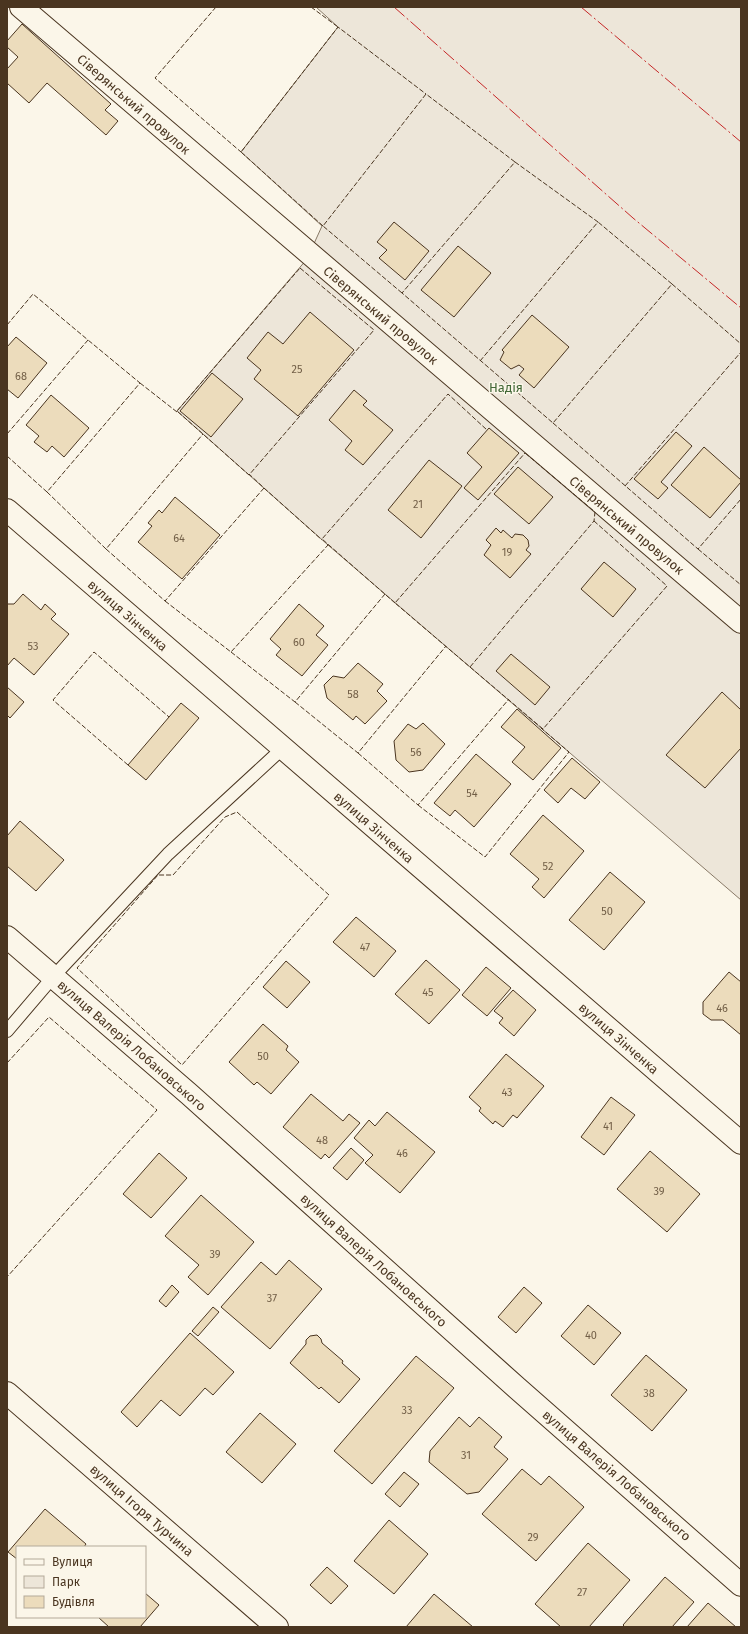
<svg xmlns="http://www.w3.org/2000/svg" width="748" height="1634" font-family="'Fira Sans',sans-serif">
  <rect width="100%" height="100%" fill="#fbf6e9"/>
  <!-- green -->
  <path fill="#ede6d9" stroke="#887966" d="M316 7H741V900L328 545 177 411 307 259 322 226 241 152 338 27Z"/>
  <!-- building -->
  <path fill="#ecdcbc" stroke="#4a3520" d="M22 24 111 104 105 110 118 121 106 135 47 83 29 103 7 83V69L18 57 7 47V41Z
    M394 222 429 251 405 280 379 258 387 250 377 242Z
    M458 246 491 273 454 317 421 290Z
    M310 312 354 350 298 416 254 379 261 370 247 358 268 332 283 344Z
    M532 315 569 347 534 388 519 375 524 369 519 365 511 369 500 360 504 352 502 350Z
    M16 337 47 363 18 398 7 389V347Z
    M212 373 243 399 211 437 180 411Z
    M354 390 367 401 363 405 393 430 363 465 345 450 352 441 329 420Z
    M51 395 89 428 64 457 52 446 47 452 34 442 39 436 26 425Z
    M489 428 519 453 478 500 464 488 482 467 467 453Z
    M676 432 692 446 661 482 668 488 658 499 634 479Z
    M704 447 741 480V482L710 518 671 485Z
    M429 460 462 486 421 538 388 510Z
    M518 467 553 497 529 524 494 494Z
    M175 497 220 535 182 579 138 542 152 526 148 523 159 510 162 513Z
    M496 528 501 533 503 530 512 538 515 534 523 535 528 540 529 546 526 550 531 554 510 578 484 555 491 545 486 540Z
    M604 562 636 589 613 617 581 589Z
    M23 594 41 610 45 604 56 614 51 619 69 634 34 675 14 658 7 666V604H14Z
    M299 604 324 626 316 635 328 645 302 676 276 655 281 649 270 639Z
    M511 654 550 687 535 705 496 671Z
    M358 663 383 684 377 691 387 701 365 724 356 716 353 720 327 698 324 685 333 676 344 678Z
    M7 687 24 702 10 718 7 715Z
    M722 692 741 710V748L705 788 666 755Z
    M181 703 199 718 146 780 128 765Z
    M517 709 561 748 533 780 512 762 525 747 501 727Z
    M423 723 445 744 423 770 409 772 396 760 394 741 408 724 416 729Z
    M476 754 511 784 474 827 455 810 450 816 434 803Z
    M572 758 600 782 585 799 571 788 558 803 544 790Z
    M543 815 584 851 544 898 532 887 539 879 510 854Z
    M20 821 64 860 36 891 7 866V836Z
    M610 872 645 902 604 950 569 920Z
    M356 917 396 951 374 977 333 942Z
    M426 960 460 990 429 1024 395 994Z
    M286 961 310 982 287 1008 263 987Z
    M486 967 511 988 487 1016 462 995Z
    M729 972 741 982V1035L723 1020H711L703 1014V1002Z
    M513 990 536 1010 514 1036 499 1023 503 1018 494 1011Z
    M263 1024 288 1046 286 1050 299 1062 271 1094 257 1082 254 1085 229 1062Z
    M506 1054 544 1086 517 1118 513 1115 503 1127 495 1121 493 1124 479 1111 481 1108 469 1097Z
    M311 1094 343 1121 349 1114 360 1123 329 1158 325 1154 321 1159 283 1127Z
    M611 1097 635 1115 604 1155 581 1137Z
    M387 1112 435 1152 400 1193 365 1163 373 1155 354 1138 369 1120 375 1126Z
    M351 1148 364 1160 347 1180 333 1168Z
    M650 1151 700 1194 667 1232 617 1189Z
    M159 1153 187 1178 151 1218 123 1194Z
    M201 1195 254 1242 208 1295 188 1277 199 1265 165 1236Z
    M289 1260 322 1289 270 1349 221 1307 261 1262 276 1275Z
    M172 1285 179 1292 166 1307 159 1301Z
    M524 1287 542 1303 516 1333 498 1317Z
    M588 1305 621 1333 594 1365 561 1336Z
    M213 1307 219 1312 198 1336 192 1331Z
    M190 1333 234 1372 213 1395 205 1388 180 1416 161 1400 137 1427 121 1412Z
    M317 1335 321 1339 322 1343 343 1361 342 1363 360 1379 339 1403 321 1387 319 1389 290 1363 306 1344V1340L310 1336Z
    M646 1355 687 1390 652 1431 611 1395Z
    M416 1356 454 1388 372 1484 334 1451Z
    M260 1413 296 1444 262 1483 226 1452Z
    M459 1417 470 1427 479 1417 502 1437 494 1447 508 1459 479 1492 467 1494 429 1462 430 1451Z
    M522 1469 541 1485 549 1476 584 1507 536 1561 482 1514Z
    M404 1472 419 1484 400 1507 385 1494Z
    M45 1509 86 1544 84 1547H17V1559L8 1552Z
    M389 1520 428 1554 394 1594 354 1561Z
    M588 1543 630 1580 589 1627H561L535 1604Z
    M327 1567 348 1586 331 1604 310 1585Z
    M665 1577 694 1602 672 1627H625L623 1625Z
    M145 1593 159 1605 140 1627H109L98 1617H145Z
    M434 1594 473 1627H406Z
    M708 1603 736 1627H687Z"/>
  <g fill="none" stroke-linecap="round" stroke-linejoin="round">
    <!-- service casing -->
    <g stroke="#4a3520" stroke-width="14">
      <path id="service" d="M7 1031 53 977 168 854 283 748"/>
    </g>
    <!-- minor casing -->
    <g stroke="#4a3520" stroke-width="24">
      <path id="minor" d="M21 7 741 622
        M7 510 741 1143
        M7 937 189 1094 517 1388 741 1585
        M7 1393 277 1627"/>
    </g>
    <!-- service -->
    <use href="#service" stroke="#fbf6e9" stroke-width="12"/>
    <!-- minor -->
    <use href="#minor" stroke="#fbf6e9" stroke-width="22"/>
    <!-- fence -->
    <path stroke="#4a3520" stroke-width="1" stroke-dasharray="5 2" stroke-linecap="butt" d="M216 7 155 78 241 152
      M311 7 338 27
      M323 226 241 152 338 27 426 94
      M300 268 374 330 249 475 177 411Z
      M672 284 741 344
      M402 293 323 226 426 94 515 162
      M7 325 33 294 88 340 7 434
      M480 361 598 222 515 162 402 293 553 423 672 284 598 222
      M140 383 177 412
      M553 423 698 549 741 499
      M525 453 595 512 594 521 470 667 395 603Z
      M7 456 47 492 140 383 88 340
      M625 486 741 352
      M264 488 322 540
      M47 492 106 549 203 434
      M106 549 165 601 264 488 249 474
      M698 549 741 585
      M165 601 231 652 328 545 327 544
      M395 603 322 539 448 394 487 430
      M231 652 295 702 385 594
      M470 667 543 729 667 586 594 521
      M295 702 358 753 446 646
      M358 753 418 805 509 699
      M128 765 53 700 94 652 169 717
      M418 805 485 857 569 752 541 728
      M237 812 329 895 182 1065 77 968 158 875H173L225 817Z
      M7 1063 49 1017 157 1110 7 1277"/>
    <!-- power -->
    <path stroke="#c62828" stroke-width="1" stroke-dasharray="14 3 2 3" stroke-linecap="butt" d="M394 7 633 218 741 308
      M581 7 741 142"/>
  </g>
  <g text-anchor="middle" stroke-width="3" stroke-linejoin="round" paint-order="stroke">
    <!-- number labels -->
    <g font-size="11" fill="#725f47">
      <text x="297" y="373">25</text>
      <text x="21" y="380">68</text>
      <text x="418" y="508">21</text>
      <text x="179" y="542">64</text>
      <text x="507" y="556">19</text>
      <text x="299" y="646">60</text>
      <text x="33" y="650">53</text>
      <text x="353" y="698">58</text>
      <text x="416" y="756">56</text>
      <text x="472" y="797">54</text>
      <text x="548" y="870">52</text>
      <text x="607" y="915">50</text>
      <text x="365" y="951">47</text>
      <text x="428" y="996">45</text>
      <text x="722" y="1012">46</text>
      <text x="263" y="1060">50</text>
      <text x="507" y="1096">43</text>
      <text x="608" y="1130">41</text>
      <text x="322" y="1144">48</text>
      <text x="402" y="1157">46</text>
      <text x="659" y="1195">39</text>
      <text x="215" y="1258">39</text>
      <text x="272" y="1302">37</text>
      <text x="591" y="1339">40</text>
      <text x="649" y="1397">38</text>
      <text x="407" y="1414">33</text>
      <text x="466" y="1459">31</text>
      <text x="533" y="1541">29</text>
      <text x="582" y="1596">27</text>
    </g>
    <!-- street labels -->
    <g font-size="13" fill="#4a3520" stroke="#fbf6e9">
      <text transform="translate(134 104) rotate(41)" y="5">Сіверянський провулок</text>
      <text transform="translate(381 315) rotate(40)" y="5">Сіверянський провулок</text>
      <text transform="translate(627 525) rotate(40)" y="5">Сіверянський провулок</text>
      <text transform="translate(128 615) rotate(41)" y="5">вулиця Зінченка</text>
      <text transform="translate(374 827) rotate(41)" y="5">вулиця Зінченка</text>
      <text transform="translate(619 1038) rotate(41)" y="5">вулиця Зінченка</text>
      <text transform="translate(132 1045) rotate(41)" y="5">вулиця Валерія Лобановського</text>
      <text transform="translate(374 1260) rotate(42)" y="5">вулиця Валерія Лобановського</text>
      <text transform="translate(617 1475) rotate(41)" y="5">вулиця Валерія Лобановського</text>
      <text transform="translate(142 1510) rotate(41)" y="5">вулиця Ігоря Турчина</text>
    </g>
    <!-- park labels -->
    <g font-size="13" fill="#436837" stroke="#fbf6e9">
      <text x="506" y="392">Надія</text>
    </g>
  </g>
  <!-- border -->
  <rect width="748" height="1634" fill="none" stroke="#4a3520" stroke-width="16"/>
  <!-- legend -->
  <rect x="16" y="1546" width="130" height="72" fill="#fbf6e9" stroke="#b4a999"/>
  <rect x="24" y="1559" width="20" height="6" fill="#fbf6e9" stroke="#b4a999"/>
  <text x="52" y="1566" font-size="12" fill="#4a3520">Вулиця</text>
  <rect x="24" y="1576" width="20" height="12" fill="#ede6d9" stroke="#b4a999"/>
  <text x="52" y="1586" font-size="12" fill="#4a3520">Парк</text>
  <rect x="24" y="1596" width="20" height="12" fill="#ecdcbc" stroke="#b4a999"/>
  <text x="52" y="1606" font-size="12" fill="#4a3520">Будівля</text>
</svg>
